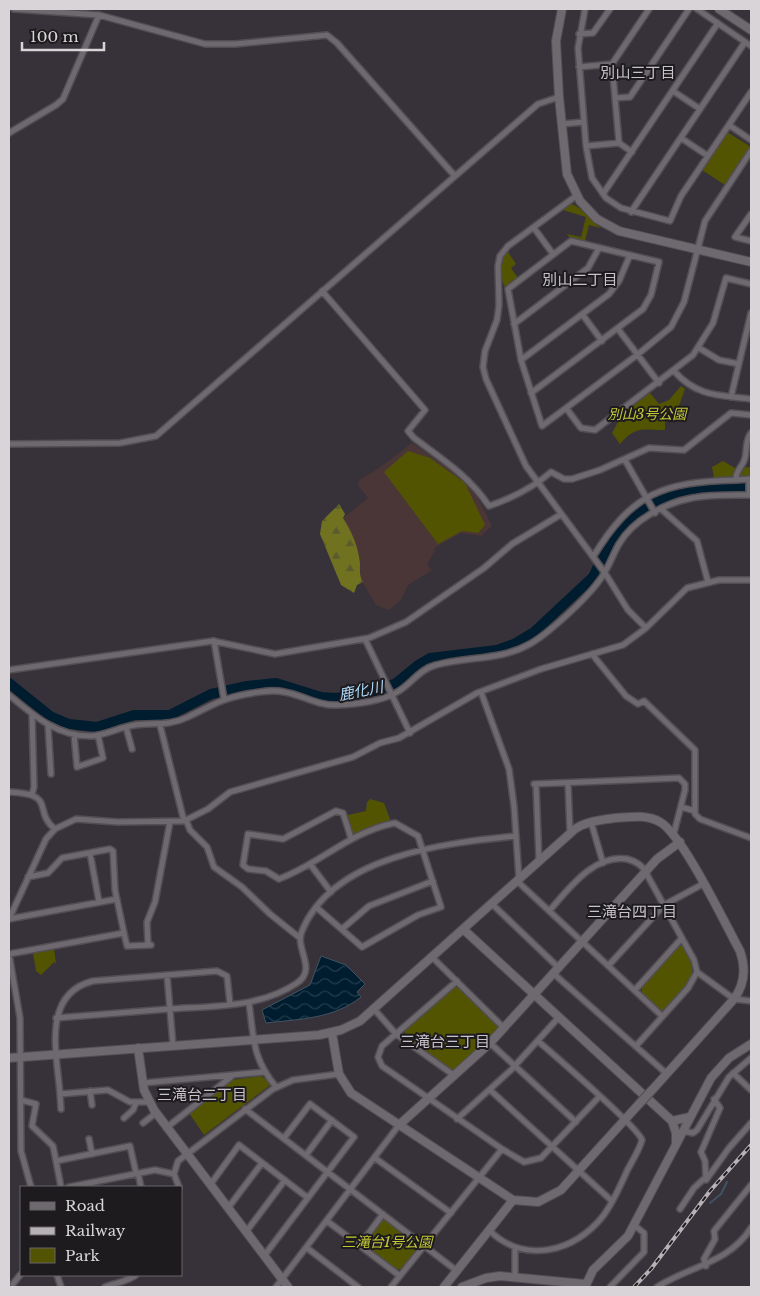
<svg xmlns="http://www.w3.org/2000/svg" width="760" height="1296" font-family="'Libre Baskerville','Noto Sans JP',serif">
  <defs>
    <pattern id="forest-firs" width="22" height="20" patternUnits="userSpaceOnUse" patternTransform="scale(1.25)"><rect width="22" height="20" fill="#70721f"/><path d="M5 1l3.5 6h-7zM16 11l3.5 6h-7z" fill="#5b5c2e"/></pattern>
    <pattern id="water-waves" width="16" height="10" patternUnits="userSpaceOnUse" patternTransform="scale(1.25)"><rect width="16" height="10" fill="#001c2f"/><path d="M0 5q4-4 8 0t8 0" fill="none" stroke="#243c4c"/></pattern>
  </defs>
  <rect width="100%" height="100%" fill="#373239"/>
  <!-- education -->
  <path fill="#4a3636" d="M412 443 471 484 492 526 481 536 461 533 434 548 435 551 427 564 432 570 408 585 401 600 389 610 376 605 360 578 357 549 343 518 368 498 358 485 359 480 379 468Z"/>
  <!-- forest -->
  <path fill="url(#forest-firs)" d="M339 504 345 514 343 518C352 532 358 546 360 563 360 570 359 576 363 582L357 585 354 593 341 585 320 534 322 521Z"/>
  <!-- park -->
  <path fill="#535402" d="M727 132 751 147 725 185 702 170Z
    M571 204C582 207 591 221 601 228L589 225 585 241 570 238 567 234 581 237 586 217 563 210Z
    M508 252 516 264 511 268 518 278 505 287C499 275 496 262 508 252Z
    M681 386 685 389 676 414 665 419V430C643 430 636 425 620 444L612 433 623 413 650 393 659 404 669 400Z
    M408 451 430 458 465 483 485 525 478 533 462 531 438 544 384 472Z
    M723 461 735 468 751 467V478H714L712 467Z
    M370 799 384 803 391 822 355 834 352 833 346 818 348 815 366 811 367 802Z
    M679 945 683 946C703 980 687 986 664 1010L660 1011 642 994V986Z
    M54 949 56 964 54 962 41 975 36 971 33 953Z
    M460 987 498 1025V1030L457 1070 452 1071 405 1038V1030L452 988Z
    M261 1076 270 1082 269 1086 204 1135 189 1113 232 1080Z
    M382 1220H386L419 1245V1248L402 1269H396L366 1248 364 1243Z"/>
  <!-- water -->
  <path fill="url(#water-waves)" stroke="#415362" d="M321 956 346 965 365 984 357 992 361 997C333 1019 300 1019 266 1023L262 1010 310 985Z"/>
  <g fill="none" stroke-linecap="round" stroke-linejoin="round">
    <!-- stream -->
    <path stroke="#415362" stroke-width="2" d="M710 1203 721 1194 727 1182"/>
    <!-- river -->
    <path stroke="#001c2f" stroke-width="10" d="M9 683 50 716 69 724 97 727 134 715H170L211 694 247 686 276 683 321 697 335 698 355 696 379 690 396 683 418 665 430 658 497 650 514 644 534 632 593 577 611 540 625 523 658 501 675 493 704 487 751 488"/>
    <!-- street casing -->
    <g stroke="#524e54" stroke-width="8">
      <path id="street" d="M14 9 99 15 205 44H235L327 35 337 43 454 175
        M585 9 578 48 586 146 592 178 606 198 621 208 670 221 681 196 751 92
        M697 9 751 46
        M579 34 593 33 610 9
        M579 67 612 64
        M673 91 700 109
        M615 98 630 97 689 9
        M562 124 584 122
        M729 125 751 140
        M9 133 56 105 63 99 99 15
        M681 138 708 156
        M619 143 612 64 649 9
        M586 146 619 143 632 152
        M603 194 718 23
        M576 196 508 246 500 256 498 266 499 305 497 320 485 351 483 367 486 379 526 466 605 573 628 610 646 628
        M631 212 745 42
        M751 214 735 237 751 241
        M534 228 553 254
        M322 291 425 410 408 431 414 438C442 459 469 476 489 506 512 498 533 488 551 472L564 479H572L600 470 649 448 684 450 731 413 751 415
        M582 314 602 341
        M514 324 588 268 599 248
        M618 329 659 383
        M699 348 719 360 739 364
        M521 360 609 294 619 281 630 255
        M674 371C697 397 719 395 751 399
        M531 393 643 309 651 295 659 262 571 241 508 289 521 360 542 426 637 355 671 327 684 302 705 221 751 151
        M731 397 751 313
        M566 408 581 428 595 430 693 355 713 323 726 278 751 284
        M751 433C744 442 748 451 744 461 741 468 735 472 736 480L751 479
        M9 444 120 443 156 436 538 104 559 97
        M625 460 655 513
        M749 479V495
        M661 509 697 541 708 582
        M593 557C632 493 662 482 736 480
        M365 639 410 733
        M214 641 224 699
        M592 654 626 696 638 704 644 701 695 750V814L700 819 751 838
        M9 670 213 641 275 654 369 638 406 622 484 568 512 544 560 515
        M481 692 509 769 514 806 519 879
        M9 695C33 715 56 736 90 736 105 736 119 727 135 725 154 722 167 727 188 717 211 706 220 699 247 694 259 692 272 689 284 692 303 695 318 706 337 705 356 704 382 702 399 691 412 683 420 669 436 665 468 656 500 661 530 644 549 633 586 599 599 581 608 570 612 556 619 544 633 520 665 503 692 498 711 494 732 495 751 495
        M48 725 51 774
        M160 725 184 821
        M126 727 132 749
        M74 734 77 767 103 758 98 735
        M568 783 570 833
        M534 784 679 778 685 784V790L674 833
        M536 785 539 861
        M9 792C58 794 32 811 55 829
        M32 794 34 787 32 714
        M681 807 695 811
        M186 820 190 830 207 847 214 867 242 887 270 914 300 938
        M591 822 603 863
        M90 853 99 902
        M310 864 331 892
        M517 881 662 1016
        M491 903 559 968
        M316 907 362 947 418 915 441 907 418 836 395 823C349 832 320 864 279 879L266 871 248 869 243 865 248 834 283 839 336 811 343 813 351 838
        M549 911C568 890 593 854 627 859 635 861 641 864 645 871L694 960 697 972 734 999 751 1001
        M9 919 46 839 55 829 76 819 118 822 184 821 208 809 230 792 353 757 380 743 399 738 477 693 541 669 623 645 646 628 687 588 719 580H751
        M9 919 117 899
        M342 929 369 906 433 881
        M124 933 127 946 151 945
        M148 945 147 922 155 902 170 822
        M9 954 124 933 115 890 113 851 110 849 62 858 48 873 28 877
        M9 954 20 1018 21 1151 31 1187
        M432 957 504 1028
        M608 966 664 905 703 884
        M554 974 667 1074
        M167 975 173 1045
        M457 981 382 1046 378 1057 382 1066 502 1149 524 1162 541 1158 599 1097
        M635 990 682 938
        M249 1003C254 1039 252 1058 276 1087
        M374 1009 396 1034 455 1076
        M56 1018C94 1015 132 1012 169 1009 213 1006 260 1008 297 983 318 969 294 948 302 931 333 855 446 843 516 836
        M490 1043 576 1122
        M636 1046 688 988 697 972
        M733 1073 751 1090
        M143 1083 264 1072
        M490 1090 612 1201
        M90 1091 92 1105
        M60 1094 61 1109
        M714 1099 720 1108 701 1152 705 1161 706 1180 729 1148 751 1123
        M21 1100 36 1104 32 1126 53 1146 56 1161
        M149 1102H130L108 1090 60 1094C57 1055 41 994 93 981L217 971 227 976 230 1004
        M245 1109 457 1271
        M124 1118 133 1110 136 1103
        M457 1119 511 1070 559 1017
        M143 1123 156 1113
        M166 1128 231 1077
        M683 1131 693 1133 697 1130 729 1077 751 1058
        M89 1139 92 1154
        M306 1155 332 1120
        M375 1158 451 1213
        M138 1173 141 1187
        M210 1185 239 1145 308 1198
        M61 1187 56 1161 130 1146 136 1173
        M69 1187 155 1170 174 1174
        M179 1187 174 1174 178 1161 273 1089 293 1080 339 1074
        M228 1208 262 1163
        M680 1209 694 1188 706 1177
        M327 1221 400 1276
        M489 1230C524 1265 575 1252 603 1216 613 1203 620 1186 627 1171 632 1161 639 1151 642 1140 638 1127 554 1055 538 1041
        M246 1232 285 1180
        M360 1245 383 1214
        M307 1248 358 1287
        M515 1248V1276
        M264 1256 354 1137 310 1104 284 1138
        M706 1266 704 1259 715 1239 714 1231 751 1185
        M57 1275 61 1287
        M13 1284 20 1275
        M105 1287C115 1283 129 1281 136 1275
        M276 1287 399 1125
        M391 1287 502 1149
        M610 1287 644 1252V1233L634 1225
        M657 1287C690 1266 729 1263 751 1228"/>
    </g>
    <!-- secondary casing -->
    <g stroke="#524e54" stroke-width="10">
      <path id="secondary" d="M562 9 556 41 559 97 567 174 580 201 597 219 619 231 751 262
        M719 9 751 30
        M463 929 672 1121 690 1117
        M332 1033 339 1074 351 1093 513 1200 538 1202 561 1190 639 1104
        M138 1048 144 1090 154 1110 288 1287
        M9 1058 319 1035 341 1030 360 1021 575 829C587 821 601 820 615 818 630 817 646 814 660 822 683 835 725 924 740 951 746 968 745 984 734 999L653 1089
        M672 1121 676 1133V1144
        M399 1125 490 1043 657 859 680 842
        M444 1287 513 1200
        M462 1287 486 1278 500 1276 585 1284
        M585 1287 593 1270 628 1236 711 1078 729 1058 751 1044"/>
    </g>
    <!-- street -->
    <use href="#street" stroke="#6e686f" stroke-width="5"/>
    <!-- secondary -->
    <use href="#secondary" stroke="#6e686f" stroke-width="8"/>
    <!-- rail casing -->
    <g stroke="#b6b2b6" stroke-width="4">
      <path id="rail" d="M634 1287 651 1269 710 1191 751 1145"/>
    </g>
    <!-- rail -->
    <use href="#rail" stroke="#1d1b1e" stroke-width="2" stroke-dasharray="5.5" stroke-linecap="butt"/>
    <!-- secondary-bridge casing -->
    <g stroke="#524e54" stroke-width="10" stroke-linecap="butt">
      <path id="secondary-bridge" d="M639 1104 653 1089"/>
    </g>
    <!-- secondary-bridge -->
    <use href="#secondary-bridge" stroke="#6e686f" stroke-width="8"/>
  </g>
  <g text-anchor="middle" stroke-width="4" stroke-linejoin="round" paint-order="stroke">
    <!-- park labels -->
    <g font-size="14" font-style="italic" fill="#c3c735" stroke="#1d1b1e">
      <text x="647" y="419">別山3号公園</text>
      <text x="387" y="1247">三滝台1号公園</text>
    </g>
    <!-- neighbourhood labels -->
    <g font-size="15" fill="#c8c2ca" stroke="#1d1b1e">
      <text x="638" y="78">別山三丁目</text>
      <text x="580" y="285">別山二丁目</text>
      <text x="632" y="917">三滝台四丁目</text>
      <text x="445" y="1047">三滝台三丁目</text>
      <text x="202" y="1100">三滝台二丁目</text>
    </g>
    <!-- water labels -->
    <g font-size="15" font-style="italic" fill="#aedafa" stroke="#1d1b1e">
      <text transform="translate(361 691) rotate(-11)" y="5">鹿化川</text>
    </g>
  </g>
  <!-- border -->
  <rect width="760" height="1296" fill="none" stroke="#d8d4d8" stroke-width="20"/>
  <!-- legend -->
  <rect x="20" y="1186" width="162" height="90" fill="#1d1b1e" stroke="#686568"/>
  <rect x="30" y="1202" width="25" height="8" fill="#6e686f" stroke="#686568"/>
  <text x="65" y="1211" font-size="15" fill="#d8d4d8">Road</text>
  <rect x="30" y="1227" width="25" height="8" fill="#b6b2b6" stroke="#686568"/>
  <text x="65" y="1236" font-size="15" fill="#d8d4d8">Railway</text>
  <rect x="30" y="1248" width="25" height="15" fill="#535402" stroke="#686568"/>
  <text x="65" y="1261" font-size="15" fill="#d8d4d8">Park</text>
  <!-- scale -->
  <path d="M22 42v8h82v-8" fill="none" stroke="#d8d4d8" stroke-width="2.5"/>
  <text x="30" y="42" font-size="15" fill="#d8d4d8" stroke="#1d1b1e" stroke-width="4" paint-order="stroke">100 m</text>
</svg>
